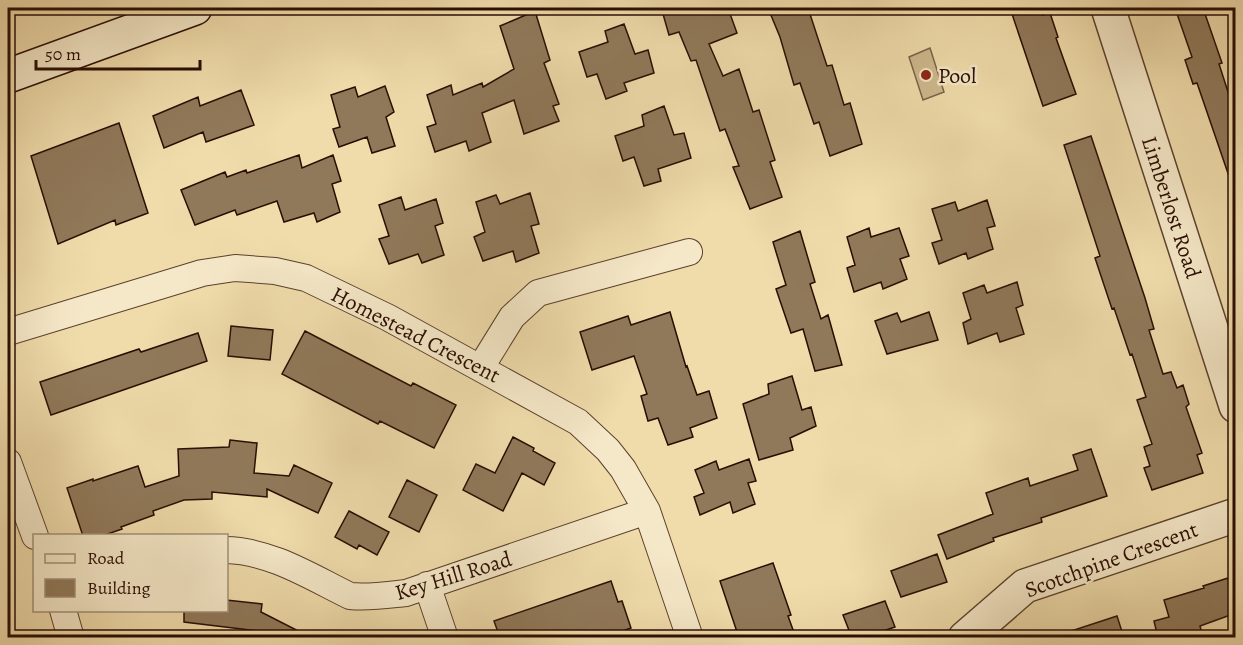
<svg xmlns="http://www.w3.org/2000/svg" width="1243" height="645" font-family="Alegreya,serif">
  <rect width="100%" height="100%" fill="#f0dcab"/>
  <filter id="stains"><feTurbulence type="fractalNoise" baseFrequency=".00333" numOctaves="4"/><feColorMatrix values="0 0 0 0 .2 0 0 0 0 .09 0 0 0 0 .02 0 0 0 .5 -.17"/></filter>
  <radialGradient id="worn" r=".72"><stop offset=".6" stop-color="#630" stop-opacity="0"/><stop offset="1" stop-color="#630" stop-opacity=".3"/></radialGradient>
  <!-- green -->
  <path fill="#ceb98e" stroke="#7c6348" stroke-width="1.5" d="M930 48 944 92 923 100 909 57Z"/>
  <!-- building -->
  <path fill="#90795a" stroke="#290d03" stroke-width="1.5" d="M681 8H718L721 14 729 11 737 33 709 44 723 76 739 69 753 112 759 110 775 160 770 162 782 197 750 209 733 167 739 166 725 129 720 131 696 60 691 61 679 32 669 35 663 14Z
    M768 8H808L827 66 832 65 844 105 850 103 862 144 830 156 819 122 814 124 800 83 794 85 780 37Z
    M1010 8H1040L1042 15 1050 13 1058 37 1056 38 1076 94 1043 106Z
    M1175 8H1203L1222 63 1219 64 1230 98 1236 96V185H1232L1197 83 1193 84 1185 60 1192 57Z
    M535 11 550 60 544 63 559 104 553 106 559 121 524 134 514 100 482 113 491 142 469 151 466 141 435 152 427 127 436 124 427 95 451 85 453 95 482 83 483 87 514 69 500 26Z
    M624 24 635 54 648 50 654 73 624 83 627 91 606 99 597 74 587 77 579 52 608 42 605 31Z
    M385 86 394 112 386 117 395 146 372 153 367 137 339 147 333 129 340 127 331 95 355 87 358 97Z
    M241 90 254 125 206 142 203 132 164 148 153 116 198 97 200 106Z
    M664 106 674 135 684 133 691 158 658 169 661 181 644 186 634 157 623 161 615 136 644 126 642 115Z
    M119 123 148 213 116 225 115 220 58 244 31 156Z
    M1091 136 1145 298 1154 329 1149 330 1163 374 1171 372 1177 388 1183 385 1189 404 1186 407 1202 453 1197 455 1203 473 1152 490 1144 468 1150 466 1144 447 1152 444 1137 400 1146 397 1132 354 1130 355 1114 308 1112 309 1095 258 1100 256 1064 145Z
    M299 155 302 168 333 155 341 181 332 184 340 212 317 222 314 213 284 222 277 201 237 215 235 210 195 225 181 190 225 172 227 177 246 170 247 173Z
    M530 193 539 224 531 226 539 253 516 262 513 251 483 261 474 237 485 232 476 202 496 195 500 204Z
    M401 197 405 210 436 199 443 223 435 226 444 255 422 263 418 254 389 264 379 239 389 236 379 205Z
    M987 200 995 226 987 228 993 249 968 259 966 253 939 264 932 243 942 240 932 209 955 202 958 211Z
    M869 228 871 237 899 228 909 256 900 259 907 279 883 289 881 282 854 292 847 268 855 265 847 237Z
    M800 231 815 282 810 284 821 319 828 315 842 365 815 371 803 329 791 333 776 289 786 285 773 242Z
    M1017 282 1023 305 1016 308 1024 334 1000 342 997 333 968 344 963 323 971 319 963 293 984 285 987 293Z
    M670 312 686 367 687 366 697 395 709 391 717 418 690 428 693 437 668 445 658 418 648 421 641 396 647 394 634 356 592 370 580 332 628 316 631 325Z
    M929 312 938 340 887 354 875 321 897 313 901 322Z
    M231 326 273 330 270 360 228 356Z
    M305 331 411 386 413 383 456 405 434 448 380 421 378 424 282 374Z
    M198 333 207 361 51 415 40 382 139 349 141 352Z
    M792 376 802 410 811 407 816 426 790 438 793 450 759 460 743 404 769 394 768 384Z
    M513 437 534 448 533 451 555 463 544 485 522 473 503 511 463 490 476 464 495 473Z
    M230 440 257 443 254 473 289 476 294 465 332 483 318 513 267 489V497L212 492V499L184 500 153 511 154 515 121 527 122 529 102 536H83L67 488 93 479V481L138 466 145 487 179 476 178 449 229 447Z
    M1091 449 1107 496 1041 518 1042 522 993 538 994 541 947 559 938 535 993 514 986 493 1028 478 1030 486 1078 470 1073 455Z
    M749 459 756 481 748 483 755 504 733 513 730 502 700 515 694 497 704 493 695 470 716 461 719 470Z
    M407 480 437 495 419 532 389 517Z
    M349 511 389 532 377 555 359 545 357 549 335 537Z
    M937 554 947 582 901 597 891 571Z
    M773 563 791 615 788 616 796 638H739L720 581Z
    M1228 578 1230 586 1236 584V613L1200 626 1203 638H1158L1154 621 1169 617 1164 600 1204 588 1203 586Z
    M611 581 618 602 622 601 631 628 602 638H500L494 621Z
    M226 600 262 604 261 612 312 638H263L266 632 184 622V610H226Z
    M885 601 895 627 880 632 883 638H852L843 615Z
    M1117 616 1124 638H1063L1062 634Z"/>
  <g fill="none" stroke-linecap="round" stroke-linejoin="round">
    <!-- minor casing -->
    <g stroke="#5b412d" stroke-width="28">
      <path id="minor" d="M8 332 202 273 235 268 275 271 306 278 387 317 578 422 608 450 623 469 647 511 690 638
        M481 367 512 317 538 293 689 252
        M8 462 35 536
        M226 550C271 551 311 577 350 596 369 598 387 595 406 593L647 511
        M427 585 445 638
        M63 610 71 638"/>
    </g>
    <!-- tertiary casing -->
    <g stroke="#5b412d" stroke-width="36">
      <path id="tertiary" d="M1108 8 1236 406
        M965 638 1025 586 1236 515"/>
    </g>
    <!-- secondary casing -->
    <g stroke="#290d03" stroke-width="36">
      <path id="secondary" d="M8 76 195 8"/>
    </g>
    <!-- minor -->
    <use href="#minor" stroke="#f5e8c8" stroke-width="26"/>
    <!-- tertiary -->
    <use href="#tertiary" stroke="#f5e8c8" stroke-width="33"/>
    <!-- secondary -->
    <use href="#secondary" stroke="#f5e8c8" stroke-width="33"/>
  </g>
  <!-- markers -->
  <circle fill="#8f2418" stroke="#f5e8c8" stroke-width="2" cx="926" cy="75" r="6"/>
  <g text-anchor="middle" stroke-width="5" stroke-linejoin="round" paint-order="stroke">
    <!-- poi labels -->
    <g font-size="22" fill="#290d03" stroke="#f5e8c8" text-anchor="start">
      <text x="938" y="83">Pool</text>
    </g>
    <!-- street labels -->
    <g font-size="22" fill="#290d03" stroke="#f5e8c8">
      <text transform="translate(1172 207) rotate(72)" y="8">Limberlost Road</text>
      <text transform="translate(416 334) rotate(27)" y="8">Homestead Crescent</text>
      <text transform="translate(1111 559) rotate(-20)" y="8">Scotchpine Crescent</text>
      <text transform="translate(453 575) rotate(-17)" y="8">Key Hill Road</text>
    </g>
  </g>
  <!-- margin -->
  <rect width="1243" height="645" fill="none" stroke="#f0dcab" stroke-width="30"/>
  <rect x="9" y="9" width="1225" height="627" fill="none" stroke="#290d03" stroke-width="3"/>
  <rect x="15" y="15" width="1213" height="615" fill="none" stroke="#290d03" stroke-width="1.5"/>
  <!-- legend -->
  <rect x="33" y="534" width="195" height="78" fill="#f5e8c8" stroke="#a39079" stroke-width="1.5"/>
  <rect x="45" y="554" width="30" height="9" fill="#f5e8c8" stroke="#a39079" stroke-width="1.5"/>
  <text x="87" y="564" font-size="18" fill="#290d03">Road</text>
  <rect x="45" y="579" width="30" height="18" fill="#90795a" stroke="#a39079" stroke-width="1.5"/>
  <text x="87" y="594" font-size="18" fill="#290d03">Building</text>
  <!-- scale -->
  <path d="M36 60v9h164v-9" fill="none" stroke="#290d03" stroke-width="3"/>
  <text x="45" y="60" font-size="18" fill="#290d03" stroke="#f5e8c8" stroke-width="4.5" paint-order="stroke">50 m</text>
  <rect width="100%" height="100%" filter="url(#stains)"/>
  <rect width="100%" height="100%" fill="url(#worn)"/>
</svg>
